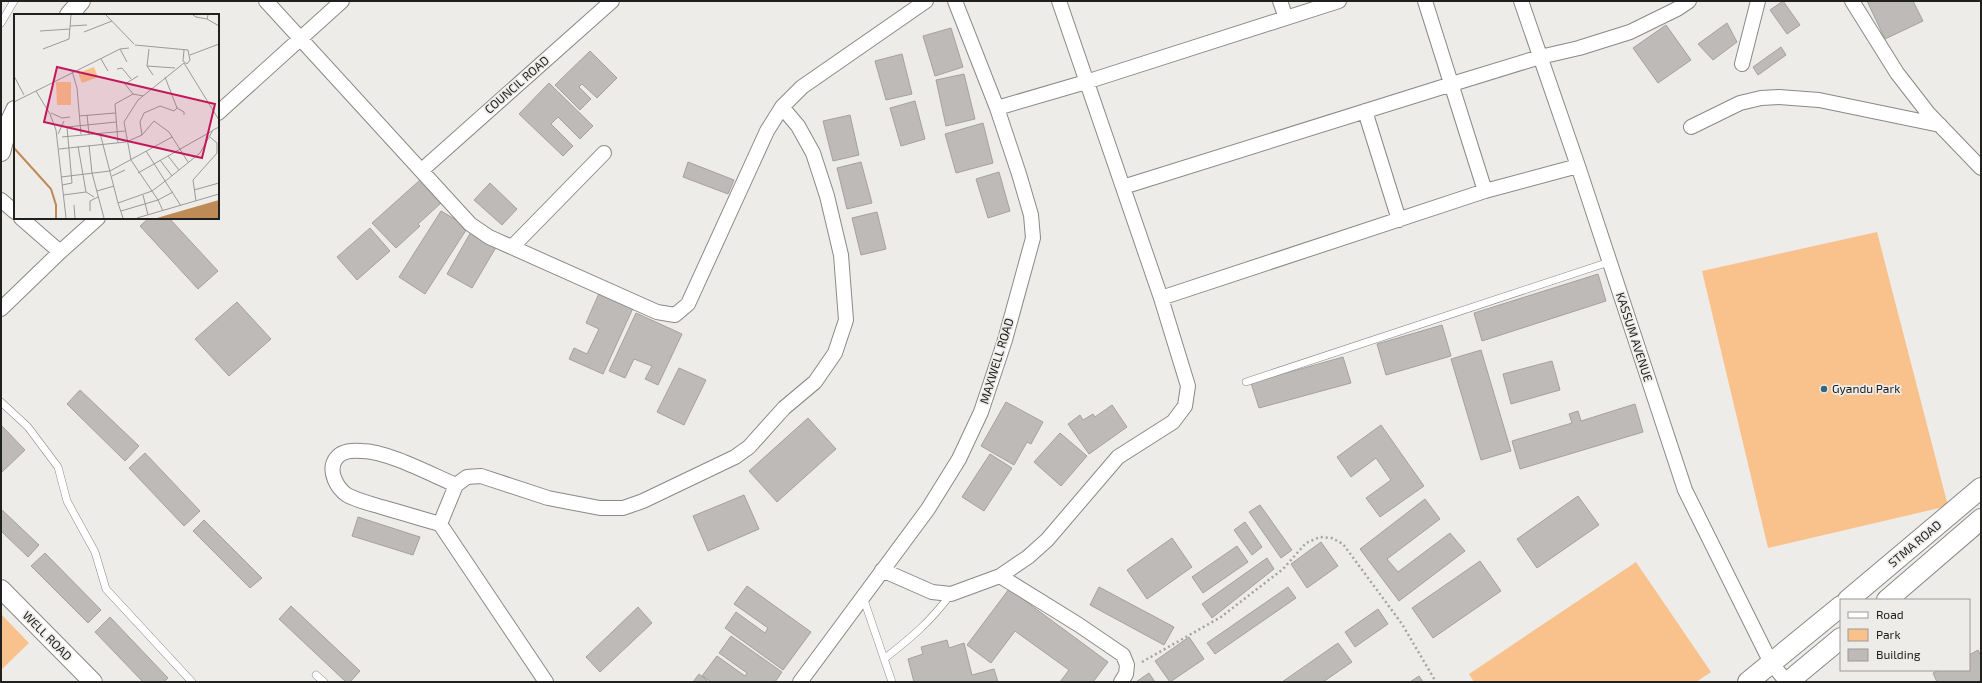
<svg xmlns="http://www.w3.org/2000/svg" width="1982" height="683" font-family="'Exo 2',sans-serif">
  <rect width="100%" height="100%" fill="#eeece9"/>
  <!-- green -->
  <path fill="#f9c28d" d="M1877 232 1948 506 1768 548 1702 271Z
    M1636 562 1711 672 1696 682H1474L1469 674Z
    M1 614 29 643 1 670Z"/>
  <!-- building -->
  <path fill="#bdbab8" stroke="#a4a19f" d="M1783 1 1800 25 1787 34 1770 10Z
    M1867 1H1913L1923 21 1885 39Z
    M1727 23 1737 42 1713 60 1698 44Z
    M1666 25 1691 60 1658 83 1633 48Z
    M951 28 963 67 935 76 923 36Z
    M1781 47 1786 55 1758 75 1753 67Z
    M590 51 617 78 597 98 582 84 579 87 591 99 580 110 555 85Z
    M902 54 912 94 886 100 875 61Z
    M964 74 975 119 946 126 936 80Z
    M549 83 593 126 580 139 558 117 551 124 573 146 563 156 519 114Z
    M915 101 925 139 901 146 890 108Z
    M850 115 859 155 833 161 823 121Z
    M983 123 993 163 956 173 945 134Z
    M688 162 734 180 728 194 683 177Z
    M861 162 872 203 847 209 837 168Z
    M999 172 1010 211 988 218 976 179Z
    M420 180 441 203 418 224 420 226 396 248 372 223Z
    M490 183 517 209 502 225 474 200Z
    M441 211 468 227 425 294 399 277Z
    M877 212 886 249 861 255 852 218Z
    M149 218H169L218 271 198 289 140 226Z
    M370 228 390 251 357 280 337 257Z
    M472 230 498 244 472 288 447 274Z
    M1598 274 1606 301 1482 341 1474 313Z
    M600 291 634 306 603 374 569 359 574 348 587 354 599 329 586 323Z
    M237 302 271 339 229 376 195 339Z
    M636 313 682 334 658 385 645 379 652 366 634 359 625 378 609 371Z
    M1442 325 1451 356 1386 375 1377 344Z
    M1481 350 1511 451 1481 460 1451 359Z
    M1343 357 1351 383 1259 408 1251 383Z
    M1552 361 1560 390 1511 404 1503 374Z
    M679 368 706 380 684 425 657 412Z
    M80 390 139 446 125 461 67 404Z
    M1006 402 1043 422 1031 444 1027 442 1014 465 981 446Z
    M1635 404 1643 432 1520 469 1512 441 1572 423 1569 414 1578 411 1581 421Z
    M1112 405 1127 427 1089 454 1068 424 1080 415 1083 420 1093 414 1095 417Z
    M808 418 836 449 777 502 749 471Z
    M1 425 25 450 2 472 1 470Z
    M1381 425 1424 486 1380 517 1366 498 1391 480 1376 458 1351 477 1337 457Z
    M1060 433 1087 456 1061 486 1034 462Z
    M145 453 200 511 184 526 129 468Z
    M990 454 1012 468 984 511 962 497Z
    M744 495 759 529 708 551 693 516Z
    M1578 496 1599 525 1537 568 1517 539Z
    M1425 499 1440 519 1387 559 1398 572 1450 533 1465 551 1399 601 1360 549Z
    M1260 505 1292 550 1281 558 1249 512Z
    M1 509 39 545 28 557 1 531Z
    M358 517 420 537 413 555 352 536Z
    M204 520 262 578 250 588 193 531Z
    M1245 522 1262 547 1252 555 1234 530Z
    M1172 538 1192 567 1147 599 1127 570Z
    M1321 542 1338 566 1307 588 1291 564Z
    M1237 546 1248 562 1203 593 1192 577Z
    M45 553 101 610 88 623 31 566Z
    M1267 558 1274 569 1212 618 1202 604Z
    M1480 561 1501 591 1433 638 1412 608Z
    M747 586 811 632 783 670 725 628 736 612 765 633 768 628 734 604Z
    M1099 587 1174 627 1164 645 1090 605Z
    M1288 587 1296 598 1215 654 1207 643Z
    M1009 589 1108 662 1093 682H1060L1069 670 1015 631 991 663 967 645Z
    M291 606 360 671 350 682H346L279 619Z
    M638 607 652 623 600 672 586 657Z
    M1378 609 1388 624 1355 647 1345 632Z
    M110 617 168 678 164 682H143L95 632Z
    M731 636 782 672 775 682H712L702 676 717 656 745 676 747 673 719 653Z
    M1189 637 1204 659 1170 682 1155 661Z
    M947 640 949 648 964 643 972 675 994 669 998 682H914L908 659 923 654 921 647Z
    M1338 643 1352 662 1323 682H1282Z
    M1978 650 1981 656V680L1977 682H1937L1933 673 1939 670H1969V655Z
    M1149 673 1155 682H1136Z
    M699 674 709 682H693Z
    M1419 676 1423 682H1410Z"/>
  <g fill="none" stroke-linecap="round" stroke-linejoin="round">
    <!-- service casing -->
    <g stroke="#8b8986" stroke-width="8">
      <path id="service" d="M1 23 14 1
        M1246 382 1609 262
        M1 402 28 427 58 467 67 501 95 552 106 589 192 682
        M863 597 892 682
        M884 659C912 637 929 623 951 594
        M316 675 324 682"/>
    </g>
    <!-- minor casing -->
    <g stroke="#8b8986" stroke-width="16">
      <path id="minor" d="M266 1 470 224 489 237 657 312 675 315 688 304 767 131 782 107 802 87 926 1
        M1280 1 1286 18
        M1425 1 1485 191
        M1521 1 1578 166 1685 490 1771 663 1787 682
        M1852 1 1897 73 1928 113 1981 168
        M1742 64 1758 1
        M997 108 1086 82 1339 1
        M1365 111 1399 220
        M218 113 342 1
        M1691 127 1740 103 1761 98 1779 97 1819 100 1940 125
        M422 170 612 1
        M1123 187 1452 84 1540 57 1579 48 1630 32 1677 9 1689 1
        M1 200 15 212
        M21 218 60 252
        M512 247 604 153
        M1161 298 1485 191 1578 166
        M1 309 60 252 98 218
        M456 485C432 475 387 451 362 451 352 450 340 451 335 460 328 472 337 488 347 495 358 501 372 504 385 508 403 513 422 519 440 524L546 682
        M440 524 456 485 467 477 481 476 548 498 600 508H623L643 501 735 457 749 447 784 408 815 382 835 353 846 320 841 255 827 196 813 153 798 126 782 107
        M882 570 932 592 951 594 1000 576 1028 557 1047 540 1118 457 1173 422 1185 406 1188 386 1161 298 1059 1
        M1000 576 1079 625 1123 655 1127 665 1126 674 1121 682
        M800 682 928 509 959 459 981 412 1005 340 1033 238 1031 215 1019 174 997 108 955 1"/>
    </g>
    <!-- tertiary casing -->
    <g stroke="#8b8986" stroke-width="20">
      <path id="tertiary" d="M69 15 81 1
        M1 152 9 123 15 110
        M1 589 93 682"/>
    </g>
    <!-- secondary casing -->
    <g stroke="#8b8986" stroke-width="22">
      <path id="secondary" d="M1848 600 1981 488
        M1887 600 1981 519
        M1748 682 1841 606
        M1788 682 1841 638"/>
    </g>
    <!-- path -->
    <path stroke="#a4a3a0" stroke-width="2.5" stroke-dasharray="2 3" stroke-linecap="butt" d="M1142 662 1221 617 1283 569 1306 543 1320 537 1332 538 1343 544 1402 624 1436 682"/>
    <!-- service -->
    <use href="#service" stroke="#fff" stroke-width="7"/>
    <!-- minor -->
    <use href="#minor" stroke="#fff" stroke-width="14"/>
    <!-- tertiary -->
    <use href="#tertiary" stroke="#fff" stroke-width="18"/>
    <!-- secondary -->
    <use href="#secondary" stroke="#fff" stroke-width="20"/>
  </g>
  <!-- markers -->
  <circle fill="#326683" stroke="#eeece9" stroke-width="1.5" cx="1824" cy="389" r="4"/>
  <g text-anchor="middle" stroke-width="3.5" stroke-linejoin="round" paint-order="stroke">
    <!-- street labels -->
    <g font-size="12" fill="#20201f" stroke="#eeece9">
      <text transform="translate(517 85) rotate(-41)" y="4">COUNCIL ROAD</text>
      <text transform="translate(1634 337) rotate(72)" y="4">KASSUM AVENUE</text>
      <text transform="translate(997 361) rotate(-73)" y="4">MAXWELL ROAD</text>
      <text transform="translate(1915 544) rotate(-40)" y="4">STMA ROAD</text>
      <text transform="translate(47 636) rotate(45)" y="4">WELL ROAD</text>
    </g>
    <!-- poi labels -->
    <g font-size="12" fill="#20201f" stroke="#eeece9" text-anchor="start">
      <text x="1832" y="393">Gyandu Park</text>
    </g>
  </g>
  <!-- overview -->
  <g transform="translate(14 14)">
    <rect width="205" height="205" fill="#eeece9"/>
    <path d="M80 53 84 63 68 69 64 59ZM42 68H57V91H43Z" fill="#f9c28d"/>
    <path d="M205 186V204H143L153 201Z" fill="#be8a56"/>
    <path fill="none" stroke="#be8a56" stroke-width="2" d="M0 134 37 175 42 191V204"/>
    <path fill="none" stroke="#9c9a98" stroke-width="1" d="M92 1 120 30M179 1 182 3 193 5M194 1 193 5 205 12M56 12 73 11M26 17 56 15M70 18 98 7M121 31 174 36 176 46 173 50 169 47 170 36M29 35 55 25 57 1M106 35 113 48M135 35 133 52 139 61M176 41 205 30M87 45 94 57M170 49 205 106M133 52 161 54M103 55 108 54 117 65M58 57 63 74 67 120M0 62 10 81M151 63 163 94 170 98V101M22 77 36 100 42 116 52 204M119 80 111 70 124 62M0 88 106 35 115 34M37 99 48 104 56 103M73 101 75 120M65 102 101 99M86 119 104 189M44 120 50 107M128 121 126 108 130 99 146 92 160 97 163 94M48 123 111 117M104 129 101 90 119 80 129 82M75 131 78 159 90 204M64 132 72 178 80 183M45 135 112 128 128 121 140 107 155 118 174 148M132 137 167 192M154 142 165 156M146 146 158 162M124 159 198 117M98 162 111 156M47 163 96 157 158 123M48 171 58 169 53 113 102 108M180 176 205 169M83 177 100 172M49 181 72 178M129 181 134 201M182 187 179 166 203 139V129L196 123M60 191 61 204M76 197V187L84 183M107 197 144 186 159 178M149 197 144 186 117 146 110 108 124 86 170 49M109 204 104 189 138 177 154 165 186 139 199 116 205 113M123 204 205 180"/>
    <path fill="#c2185b" fill-opacity="0.15" stroke="#c2185b" stroke-width="2" d="M43 53 201 90 188 144 30 108Z"/>
    <rect width="205" height="205" fill="none" stroke="#20201f" stroke-width="2"/>
  </g>
  <!-- border -->
  <rect width="1982" height="683" fill="none" stroke="#20201f" stroke-width="4"/>
  <!-- legend -->
  <rect x="1840" y="599" width="130" height="72" fill="#eeece9" stroke="#9c9a98"/>
  <rect x="1848" y="612" width="20" height="6" fill="#ffffff" stroke="#9c9a98"/>
  <text x="1876" y="619" font-size="12" fill="#20201f">Road</text>
  <rect x="1848" y="629" width="20" height="12" fill="#f9c28d" stroke="#9c9a98"/>
  <text x="1876" y="639" font-size="12" fill="#20201f">Park</text>
  <rect x="1848" y="649" width="20" height="12" fill="#bdbab8" stroke="#9c9a98"/>
  <text x="1876" y="659" font-size="12" fill="#20201f">Building</text>
</svg>
